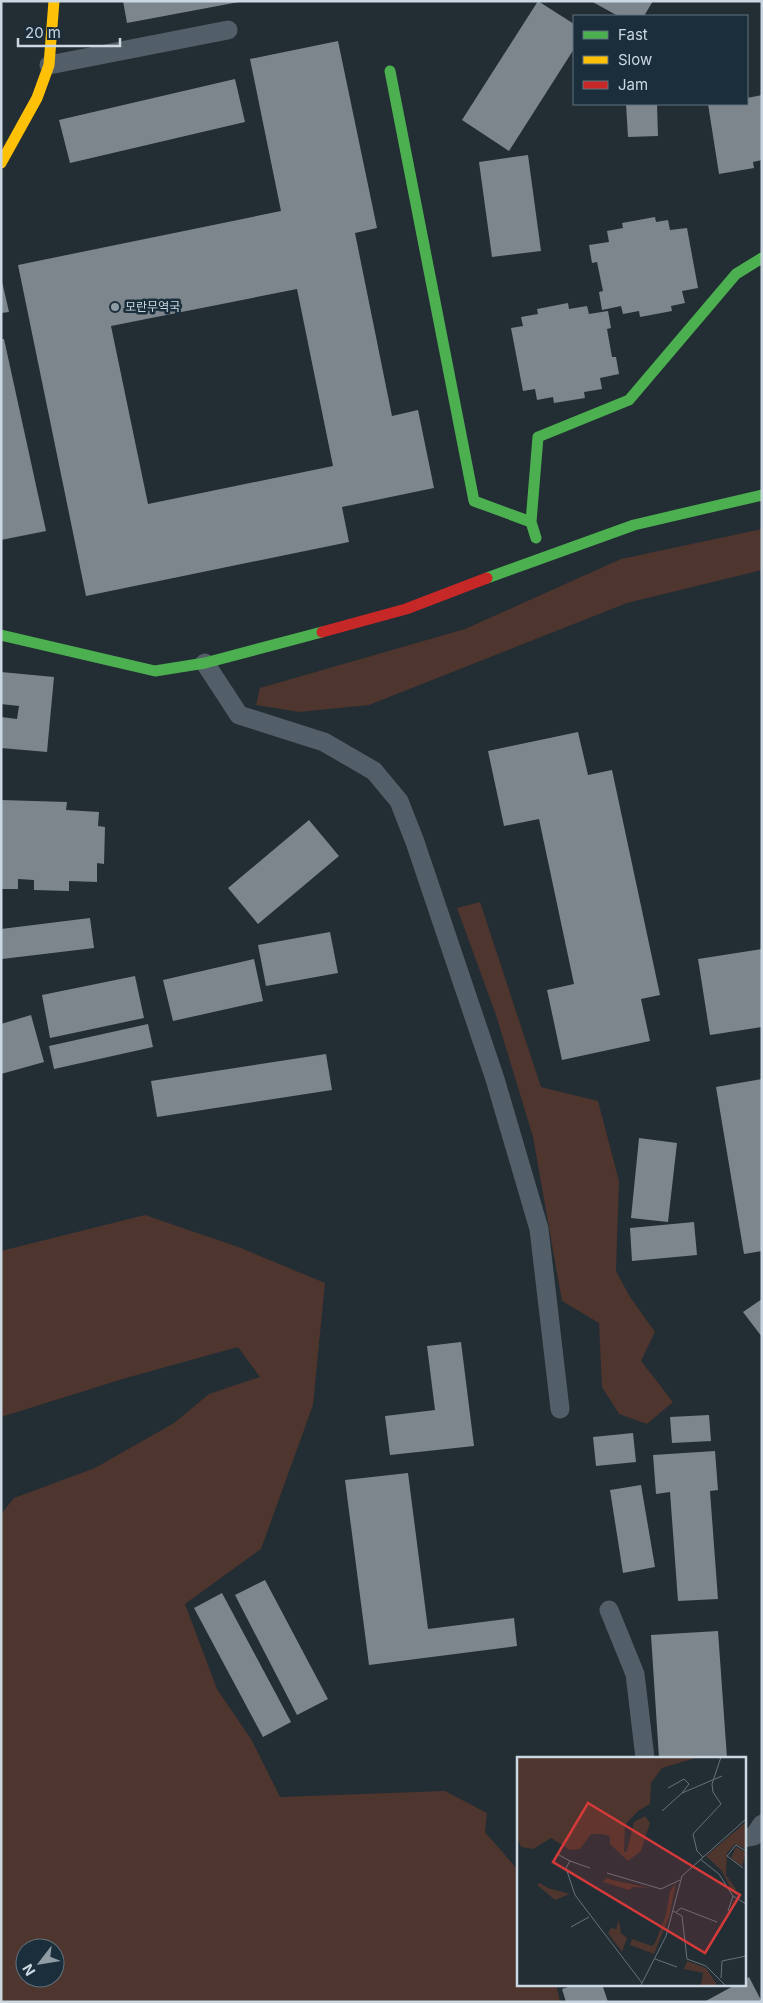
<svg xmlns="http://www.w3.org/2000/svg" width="763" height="2003" font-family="Inter,'Noto Sans KR',sans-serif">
  <rect width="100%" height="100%" fill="#222d34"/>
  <!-- green -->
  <path fill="#4e352d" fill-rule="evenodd" d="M762 529V570L627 603 369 705 299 712 256 705 260 688 465 629 621 559Z
    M480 902 541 1087 598 1101 619 1181 616 1271 630 1297 655 1332 641 1361 673 1402 647 1424 619 1414 602 1387 599 1323 562 1301 533 1137 496 1015 457 908Z
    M145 1215 241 1248 325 1283 313 1405 261 1549 185 1604 217 1689 251 1739 280 1797 445 1791 487 1813 485 1832 518 1870V1984H556L560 2002H1V1514L14 1498 95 1468 174 1423 209 1394 260 1377 238 1347 126 1378 1 1417V1251ZM25 1948H55V1978H25Z"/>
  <!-- building -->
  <path fill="#7d868d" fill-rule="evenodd" d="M123 1H238L239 2 127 23Z
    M538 1 574 24V49L509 151 462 120Z
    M591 1H653L644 16H618Z
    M338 41 377 228 355 233 392 416 418 410 434 488 342 507 349 542 86 596 18 265 281 211 250 59ZM297 289 333 466 148 504 111 326Z
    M235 79 245 122 70 163 59 120Z
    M762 95V160L753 162 754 168 719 174 708 104H747V98Z
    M626 104H657L658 136 628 137Z
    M528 155 541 251 492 257 479 162Z
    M655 217 656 222 668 220 670 230 687 228 698 288 682 291 685 303 671 306 672 311 640 317 639 311 623 314 621 306 602 310 599 292 603 291 597 262 592 263 589 245 609 242 607 231 623 228 622 223Z
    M1 277 9 312 1 313Z
    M568 303 569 309 587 306 589 314 608 311 611 328 607 329 612 357H616L619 374 600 378 602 389 584 392 585 398 554 403 553 397 537 400 535 389 523 391 511 328 523 326 521 317 538 314 537 309Z
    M1 339H4L46 531 1 540Z
    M1 672 54 677 47 752 1 748V717L17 719 19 706 1 704Z
    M578 732 588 775 612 770 660 995 641 999 650 1041 562 1060 547 990 574 984 539 819 504 826 488 751Z
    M1 800 67 802 66 810 99 812 98 826 105 827 104 864 97 863V882L69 881V891L34 890V880L18 879V889H1Z
    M309 820 339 856 258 924 228 888Z
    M90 918 94 948 2 959 1 929Z
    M330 932 338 973 266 986 258 945Z
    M762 949V1027L710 1035 698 959Z
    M254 959 263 1001 173 1021 163 980Z
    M135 976 144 1018 50 1038 42 995Z
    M31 1015 44 1062 1 1074V1024Z
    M148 1024 153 1047 54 1069 49 1046Z
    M326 1054 332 1090 157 1117 151 1081Z
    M762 1079V1251L744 1254 716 1087Z
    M639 1138 677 1143 668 1222 631 1218Z
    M694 1222 697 1255 632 1261 630 1228Z
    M762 1299V1337L743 1312Z
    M461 1342 474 1446 390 1455 385 1416 435 1410 427 1346Z
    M709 1415 711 1441 672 1443 670 1417Z
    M633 1433 636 1462 596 1466 593 1437Z
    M715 1451 718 1490 710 1491 718 1599 678 1601 670 1492 656 1494 653 1455Z
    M408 1473 428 1629 514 1618 517 1646 369 1665 345 1480Z
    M641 1485 655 1567 623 1573 610 1490Z
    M265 1580 328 1699 297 1715 235 1595Z
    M222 1593 291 1722 263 1737 194 1608Z
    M718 1631 727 1758H659L651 1635Z
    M749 1977 762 2002H704L737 1984H744V1980Z
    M577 1984H602L608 2002H566L562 1989Z"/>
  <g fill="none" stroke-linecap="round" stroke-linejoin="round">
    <!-- lane -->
    <path stroke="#535f68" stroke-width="19" d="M49 65 228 30
      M205 663 239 715 324 742 374 771 399 801 415 842 495 1079 539 1229 560 1409
      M609 1610 635 1674 645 1758
      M744 1838 754 1836 762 1824"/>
    <!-- fast -->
    <path stroke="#4caf50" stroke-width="11" d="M390 71 474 501 531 522
      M536 538 531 522 538 437 629 400 736 274 762 258
      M487 578 634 525 762 495
      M1 635 155 671 205 663 322 632"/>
    <!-- slow -->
    <path stroke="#ffc107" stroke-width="11" d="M1 163 37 98 49 65 54 1"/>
    <!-- jam -->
    <path stroke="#c62828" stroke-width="11" d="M322 632 406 609 487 578"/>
  </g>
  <!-- markers -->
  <circle fill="#909ca4" stroke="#1a2e3c" stroke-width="2" cx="115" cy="307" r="5"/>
  <g text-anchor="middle" stroke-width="5" stroke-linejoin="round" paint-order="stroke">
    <!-- poi labels -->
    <g font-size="12" fill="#ccd8e1" stroke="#1a2e3c" text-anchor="start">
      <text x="125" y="311">모란무역국</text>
    </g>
  </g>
  <!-- overview -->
  <g transform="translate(517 1757)">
    <rect width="229" height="229" fill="#222d34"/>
    <path d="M0 0H182L145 11 134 26 133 47 121 54 108 68 107 95 110 94 117 65 128 59 133 66 124 94 111 104 93 87V79L85 77H74L63 92 53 93 34 81 16 92 4 90 0 80ZM229 65V92L218 87 210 96 209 118 219 132 215 134 205 114 189 99ZM219 90 229 95 225 109 214 101ZM90 121 95 123 133 131 116 130 112 133 86 125ZM23 126 31 131 53 137 38 143 20 128ZM159 126 152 160 137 197 113 188 115 182 135 189 138 186 149 158 153 134ZM102 163 104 176 110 181 105 195 91 176 94 171 99 172ZM170 204 189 211 200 228H184L186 216 167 212Z" fill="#4e352d"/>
    <path fill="none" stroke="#667179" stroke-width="1" d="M151 31 167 22 172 27 165 36M145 54 165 36 205 19M42 98 53 104 49 111 58 138 125 226M186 100 180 94 176 77 204 47 196 35 195 27 204 0M183 102 202 117 216 139 229 147M53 104 73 111M226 111 210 99 219 88 229 94M90 116 144 132 163 123M156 154 165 159 170 202 189 209 208 228M211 154 216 139M159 155 164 151 200 165M54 170 72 160M138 202 160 210M204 221 205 204 229 199M124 228 149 179 165 119 229 62"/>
    <path fill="#d53a3a" fill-opacity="0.15" stroke="#d53a3a" stroke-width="2.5" d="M71 46 223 138 188 196 36 105Z"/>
    <rect width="229" height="229" fill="none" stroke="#ccd8e1" stroke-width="2.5"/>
  </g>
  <!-- border -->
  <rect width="763" height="2003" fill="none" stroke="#ccd8e1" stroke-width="5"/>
  <!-- legend -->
  <rect x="573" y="15" width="175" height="90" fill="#1a2e3c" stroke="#61727e"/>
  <rect x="583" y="31" width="25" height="8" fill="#4caf50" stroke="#61727e"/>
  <text x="618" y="40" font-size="15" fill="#ccd8e1">Fast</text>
  <rect x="583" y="56" width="25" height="8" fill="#ffc107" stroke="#61727e"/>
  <text x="618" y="65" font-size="15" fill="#ccd8e1">Slow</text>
  <rect x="583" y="81" width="25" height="8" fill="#c62828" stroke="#61727e"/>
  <text x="618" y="90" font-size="15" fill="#ccd8e1">Jam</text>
  <!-- north arrow -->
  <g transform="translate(40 1963) rotate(239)"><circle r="24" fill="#1a2e3c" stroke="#61727e"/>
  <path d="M0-4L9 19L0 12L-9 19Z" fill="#909ca4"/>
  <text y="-8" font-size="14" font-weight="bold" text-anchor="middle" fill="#ccd8e1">N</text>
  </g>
  <!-- scale -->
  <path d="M18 38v8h102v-8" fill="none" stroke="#ccd8e1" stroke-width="2.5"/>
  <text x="25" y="38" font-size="15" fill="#ccd8e1" stroke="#1a2e3c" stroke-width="4" paint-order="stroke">20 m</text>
</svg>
